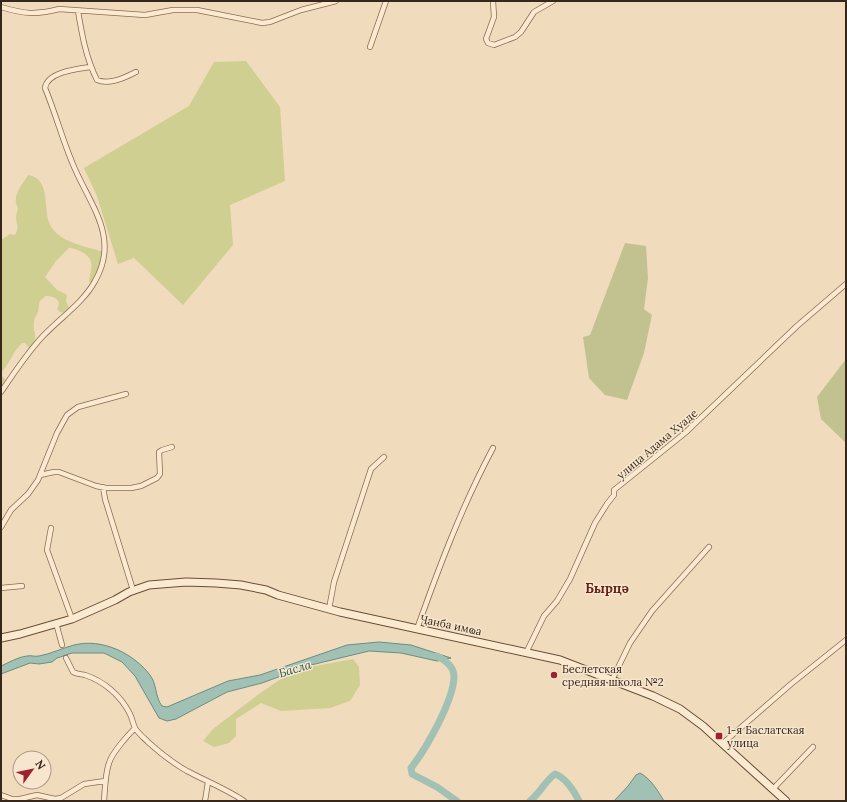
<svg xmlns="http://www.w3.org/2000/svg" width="847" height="802" font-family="Lora,serif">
  <rect width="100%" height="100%" fill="#f0dbbd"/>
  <!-- green -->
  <path fill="#cecf91" d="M246 61 280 107 285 181 230 205 233 245 183 305 134 258 118 264 97 196 84 168 189 106 214 62Z
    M28 175C53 179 41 213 52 228 62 243 88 247 104 252L102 263 93 282 91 283 89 281C91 268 96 260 82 252 77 250 74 248 69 248L56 261 45 277 57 290 66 294 67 296 66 301 69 308 65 313 60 312 57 309C63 300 54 296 46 296 37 302 40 303 38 312 37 315 34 318 34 321 32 334 40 336 30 349L25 343H22C13 351 10 363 2 372V376L5 379 1 389V240L10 234 15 235C19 228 17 225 16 218 16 215 17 212 18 208 11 197 22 185 28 175Z
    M353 659 359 667 360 685 350 701 330 708 281 711 261 703 236 719V736L229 743 214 747 203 741 213 729 259 694 294 670Z"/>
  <!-- cemetery -->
  <path fill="#c2c291" d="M625 243 646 246 648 278 644 309 652 315 644 353 627 400 605 395 589 378 583 337 590 335Z
    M846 359V443L821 419 817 397Z"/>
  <!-- water -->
  <path fill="#a1c1b4" stroke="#688f81" d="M379 642 411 645 451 658 437 661 401 653 369 651 311 665 262 683 227 692 176 719 167 721 159 718 135 676 122 662 104 653H72L57 658 52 662 39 664 30 663 1 674V666C8 663 18 657 27 656 31 655 35 657 39 656 51 654 62 648 74 645 102 638 133 653 150 675 157 684 155 697 162 706L167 707 228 681 260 675 347 645Z
    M640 773C651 779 658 791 664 801H614L628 786 636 775Z"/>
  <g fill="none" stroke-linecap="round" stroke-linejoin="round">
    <!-- river -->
    <path stroke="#a1c1b4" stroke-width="7" d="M437 656C444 660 454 666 454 676 454 700 426 749 411 768L412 774 437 787 457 801
      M530 801C540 793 545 781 555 774 566 778 574 791 579 801"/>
    <!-- street casing -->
    <g stroke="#896b55" stroke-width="6">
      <path id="street" d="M493 1 494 17 486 39 488 43 494 45 515 37 521 32 534 12 553 1
        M1 7C24 14 36 15 59 9L145 15 173 10H197L262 23 270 22 301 10 336 1
        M78 11C82 35 86 58 97 80 110 85 124 78 136 72
        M370 47 386 1
        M1 392C14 373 27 353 43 336 59 319 84 302 95 281 121 236 88 203 72 162 62 138 55 112 45 88 47 72 77 69 90 67
        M40 475 54 472H59L96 486 106 488H131L141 486 157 478 160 474 159 452 162 450 172 447
        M103 487 105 499 133 590
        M1 527 11 510 28 494 38 480 57 433 67 415 78 407 126 394
        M51 528 47 550 72 619
        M1 588 22 586
        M329 609 334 582 371 469 384 457
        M56 623 62 645
        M417 629C439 567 462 506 493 448
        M526 653 544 616 557 601 570 579 595 523 607 504 614 495V490L685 433 797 326 846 284
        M66 658 73 672C77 674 80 674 85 675 104 681 121 696 130 714 132 718 133 724 135 728 138 733 144 738 148 742 159 752 173 763 187 771 206 781 226 789 244 801
        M612 680 630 643 652 611 709 547
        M722 744 791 684 846 640
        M773 789 813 747
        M1 795 12 799H20L37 795 55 799 61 798 84 784 105 781
        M104 801C105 789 105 775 109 763 112 753 127 736 135 728
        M205 801 208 782"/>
    </g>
    <!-- secondary casing -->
    <g stroke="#6a4c39" stroke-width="9">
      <path id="secondary" d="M1 638 20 634 72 619 115 600 129 592 149 585 186 582 216 583 241 585 266 590 278 595 340 612 560 660 653 696 680 709 703 726 786 801"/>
    </g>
    <!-- street -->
    <use href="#street" stroke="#fbead0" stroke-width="4.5"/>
    <!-- secondary -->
    <use href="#secondary" stroke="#fbead0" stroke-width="7"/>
  </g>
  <!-- markers -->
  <g fill="#9b2230" stroke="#f7e6cd" stroke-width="1.5">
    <circle cx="554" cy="675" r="4"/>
    <rect x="715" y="732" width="8" height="8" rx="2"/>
  </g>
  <g text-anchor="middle" stroke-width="3" stroke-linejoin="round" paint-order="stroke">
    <!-- street labels -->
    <g font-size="11" fill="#37261b" stroke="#f7e6cd">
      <text transform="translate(657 444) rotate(-40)" y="4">улица Адама Хуаде</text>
      <text transform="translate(451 625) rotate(12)" y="4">Ҷанба имҩа</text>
    </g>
    <!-- poi labels -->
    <g font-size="11" fill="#37261b" stroke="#f7e6cd" text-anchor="start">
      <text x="562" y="673">Беслетская<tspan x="562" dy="13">средняя школа №2</tspan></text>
      <text x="727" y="734">1-я Баслатская<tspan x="727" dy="13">улица</tspan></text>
    </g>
    <!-- water labels -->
    <g font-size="12" font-style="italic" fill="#295850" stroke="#f7e6cd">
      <text transform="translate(295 669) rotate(-17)" y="4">Басла</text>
    </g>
    <!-- quarter labels -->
    <g font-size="13" font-weight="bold" fill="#662018" stroke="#f7e6cd">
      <text x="607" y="593">Бырцә</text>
    </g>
  </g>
  <!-- border -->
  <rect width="847" height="802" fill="none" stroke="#37261b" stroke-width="4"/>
  <!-- north arrow -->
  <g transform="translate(32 770) rotate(57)"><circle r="19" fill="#f7e6cd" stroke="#aa9986"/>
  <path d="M0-3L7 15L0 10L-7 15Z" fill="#9b2230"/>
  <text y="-6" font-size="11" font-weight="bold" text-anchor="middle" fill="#37261b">N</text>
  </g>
</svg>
